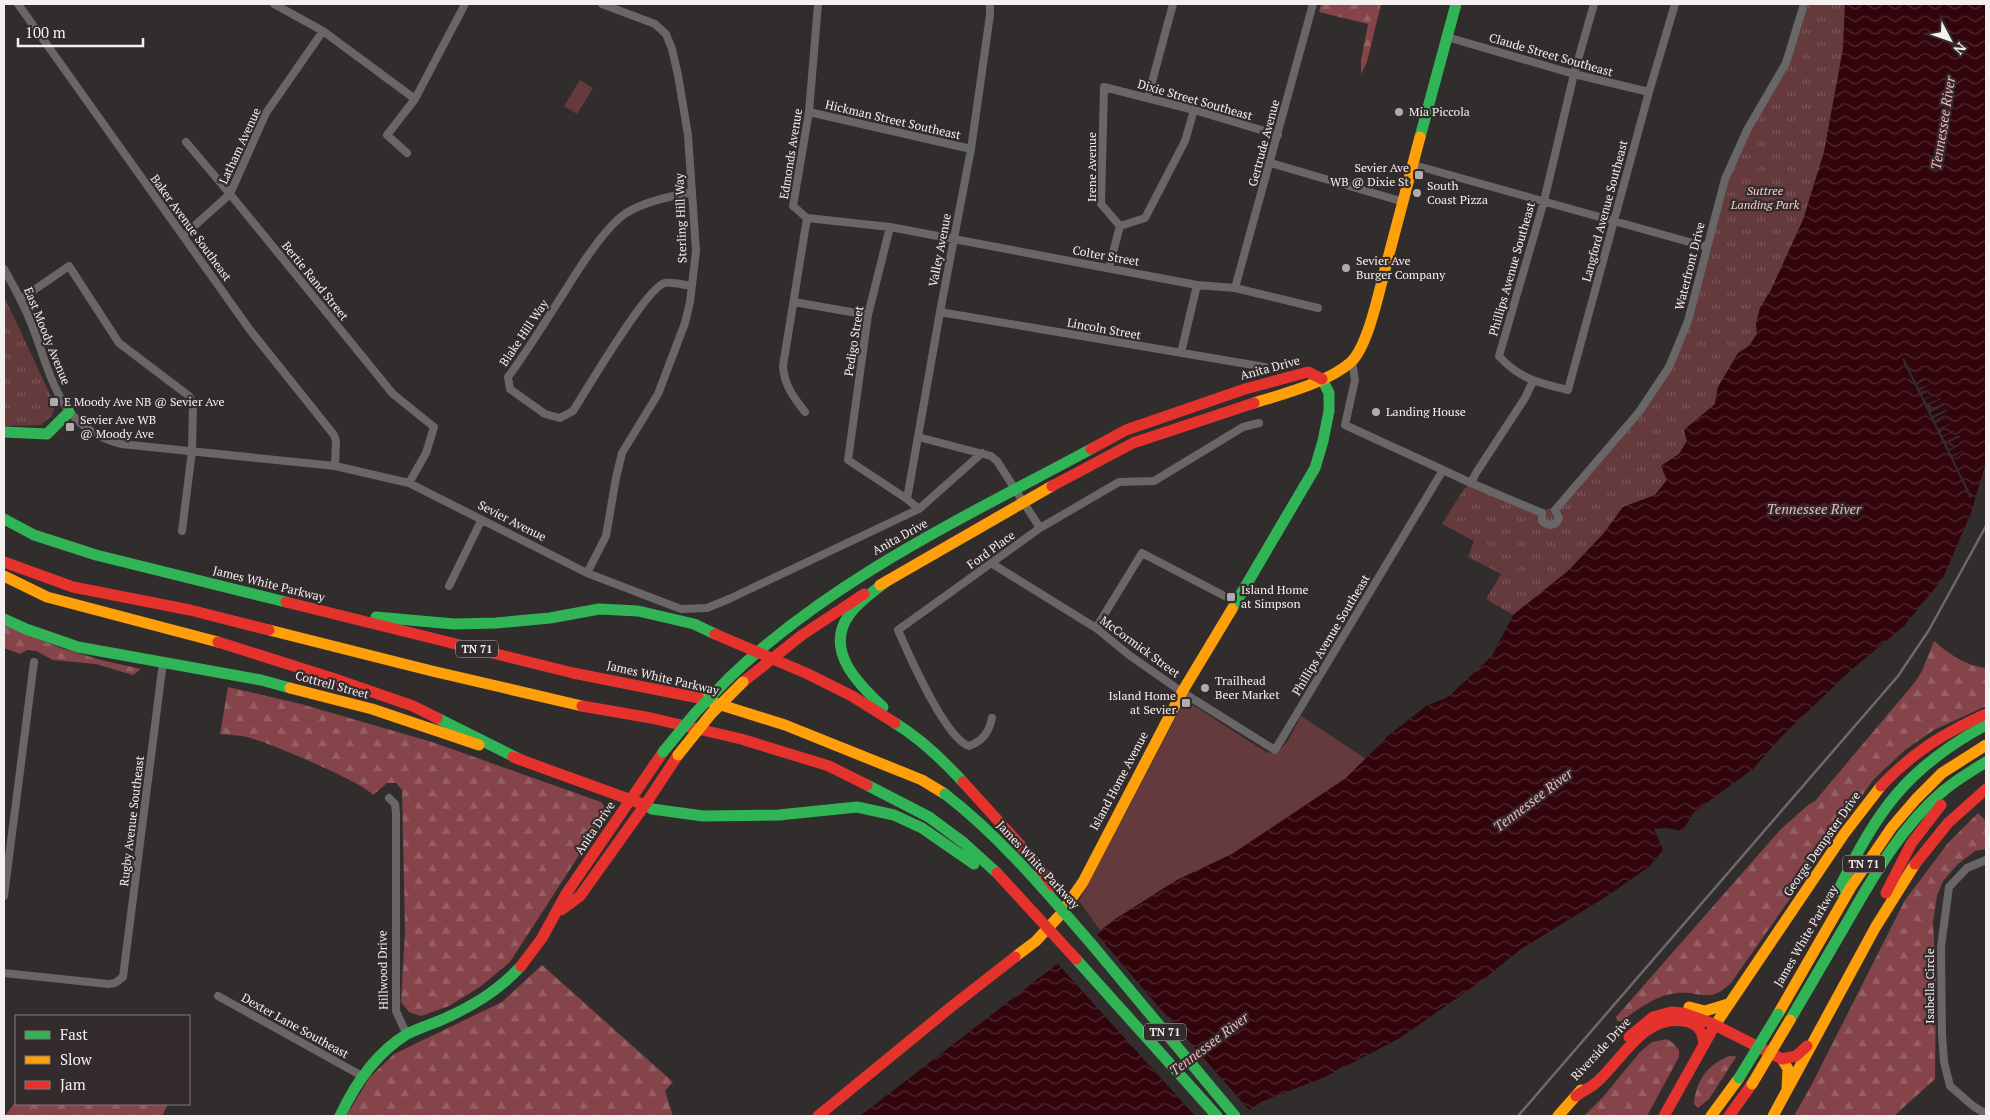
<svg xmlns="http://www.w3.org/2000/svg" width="1990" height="1120" font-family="'PT Serif',serif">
  <defs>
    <pattern id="forest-firs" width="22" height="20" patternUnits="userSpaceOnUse" patternTransform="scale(1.25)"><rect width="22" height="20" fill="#844449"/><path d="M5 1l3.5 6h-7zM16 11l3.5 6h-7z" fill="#965f64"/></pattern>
    <pattern id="park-tufts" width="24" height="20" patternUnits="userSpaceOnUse" patternTransform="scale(1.25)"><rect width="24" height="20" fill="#643a3d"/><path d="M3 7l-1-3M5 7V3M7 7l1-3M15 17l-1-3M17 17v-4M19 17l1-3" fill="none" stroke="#7b5759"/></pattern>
    <pattern id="water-waves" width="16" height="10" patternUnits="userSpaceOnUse" patternTransform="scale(1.25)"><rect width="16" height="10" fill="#32050c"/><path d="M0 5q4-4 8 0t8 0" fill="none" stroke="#502a30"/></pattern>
  </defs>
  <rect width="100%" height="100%" fill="#312d2d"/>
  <!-- grass -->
  <path fill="#643a3d" d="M580 80 593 88 577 114 564 106Z
    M1185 700 1266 752 1276 754 1287 742 1301 716 1366 759 1346 778 1299 811 1232 854 1177 880 1117 918 1100 930 1079 901Z"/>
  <!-- forest -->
  <path fill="url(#forest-firs)" d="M1321 4H1381L1367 62 1361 74V60L1368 24 1319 12Z
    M4 625 61 648 101 660 141 669 133 675 96 664 53 660 36 651 27 650 20 654 4 648Z
    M1934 641C1949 654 1966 666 1986 668V706L1934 730 1905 750 1873 780 1731 983C1709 1004 1702 991 1677 993 1656 995 1638 1009 1622 1021H1618L1616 1017 1780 830 1808 805 1815 801 1915 682 1922 671Z
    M228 687 301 704 432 742 601 802 607 810 605 815 510 962 480 987 449 1006 421 1016 409 1012 401 1002 405 932 402 790 396 783H387L373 795C363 782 267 742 247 737 239 735 229 735 220 734Z
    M1978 813 1986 821V849L1975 851 1958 864 1943 881 1937 896 1933 922 1936 981 1935 1079 1894 1116H1794L1812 1084 1905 900 1948 843Z
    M542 965 673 1082 665 1091 673 1116H346L370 1077 394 1054 502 1002Z
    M1667 1039 1673 1043 1679 1050V1057L1647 1116H1584L1603 1097 1640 1052 1652 1042Z
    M1729 1056H1734L1736 1057 1709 1099 1698 1108 1694 1104C1696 1081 1707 1065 1729 1056Z
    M16 1101V1104H168L162 1116H5Z"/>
  <!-- park -->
  <path fill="url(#park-tufts)" d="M1804 4H1845L1843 49 1824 152 1803 220 1771 290 1760 308 1756 323 1757 334 1749 346 1738 353 1718 387 1715 404 1684 430 1687 441 1679 454 1661 466 1667 480 1655 495 1623 507 1604 533 1568 571 1513 615 1486 599 1501 574 1468 557 1474 541 1442 524 1464 489 1471 483 1542 512 1547 509 1553 508 1639 412 1682 338 1725 179 1779 76Z
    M4 296 55 405 52 416 41 425 4 426Z"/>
  <!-- water -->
  <path fill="url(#water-waves)" d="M1845 4H1986V462L1971 513 1943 578 1905 625 1850 671 1781 737 1753 769 1693 813 1683 831 1667 828 1654 829 1663 850 1649 867 1604 898 1521 949 1484 979 1400 1038 1325 1077 1261 1102 1240 1116H860L1117 918 1177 880 1232 854 1346 778 1389 735 1426 706 1448 697 1492 656 1513 615 1568 571 1604 533 1623 507 1655 495 1667 480 1661 466 1679 454 1687 441 1684 430 1715 404 1718 387 1738 353 1749 346 1757 334 1756 324 1760 308 1771 290 1803 220 1824 152 1843 49Z"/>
  <!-- pier -->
  <path fill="#312d2d" d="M1904 358 1916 383 1927 378 1928 379 1917 384 1919 388 1930 384 1920 390 1921 393 1933 389 1922 395 1924 399 1938 392 1925 400 1927 404 1941 398V399L1929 405 1931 409 1944 403V405L1931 412 1932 416 1947 409V411L1934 418 1935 422 1950 415 1936 423 1938 429 1954 422 1940 430 1942 436 1957 429 1943 437 1945 442 1959 435 1960 437 1946 444 1949 449 1963 443 1949 451 1952 455 1965 450 1952 457 1972 497 1970 498 1902 359Z
    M1095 932 1151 998 1251 1112 1244 1116H1195L1056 962Z"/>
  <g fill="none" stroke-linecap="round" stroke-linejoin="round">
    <!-- street -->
    <path stroke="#686666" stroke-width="8" d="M18 4 250 330 334 435 336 441 335 466
      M274 4 323 31 415 99
      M1594 4 1574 74 1544 201 1499 356C1519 379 1540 383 1568 390L1649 92 1675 4
      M1447 37 1574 74 1649 92
      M1148 97 1173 4
      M809 112 971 149
      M186 142 230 194 393 394 434 427 426 453 409 483
      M407 153 387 135 415 99 465 4
      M1271 163 1404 202
      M1414 165 1707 247
      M692 192C669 197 646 201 626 213 604 228 579 268 565 291 546 320 529 349 508 377L510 389 545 414 560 418 573 411C586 391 647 286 665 283 673 282 684 285 692 286
      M807 218 890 227 1197 285 1235 288 1318 308
      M1120 226 1101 204 1104 87 1194 110 1278 135
      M1120 226 1145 218 1185 141 1194 110
      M890 227 868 315 848 460 907 499 919 509
      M183 236 230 194 266 113 323 31
      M1109 268 1120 226
      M4 269C15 288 25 307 33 328 53 380 59 427 121 444L335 466 409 483 587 573 681 609 707 608 729 599 919 509 982 453
      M1235 288 1313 4
      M21 299 69 266 119 343 189 396 193 403 192 451 182 531
      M794 302 868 315
      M940 312 1265 367
      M1181 353 1197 285
      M1352 361 1355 380 1345 425 1443 470
      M805 412C794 398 784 385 783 366L807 218 793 206 809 112 818 4
      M918 437 991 456 997 461 1040 528
      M1471 483 1542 513
      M907 499 940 312 971 149 990 15V4
      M1555 510 1639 412 1669 367 1688 321 1725 179 1747 130 1786 63 1804 4
      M1542 513V521C1548 527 1556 526 1559 518L1555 510
      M991 563 1096 628 1129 655 1182 692 1275 750 1443 470 1471 483 1476 473 1525 398 1533 381
      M587 573 606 536 616 478 622 453 658 394 685 323 690 302 696 251 688 135 678 75 672 49 666 34 655 24 602 4
      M449 586 481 521
      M1096 628 1142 553 1236 602
      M992 718C989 732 983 741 969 746 945 738 909 655 898 630L1040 528 1119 482 1154 481 1243 427 1259 423
      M389 798 395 804 396 813V1011L407 1035
      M1986 860 1967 868 1949 887 1941 947 1942 1034 1944 1062 1950 1086 1973 1106 1986 1114
      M4 896 34 662
      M4 973 108 984 115 983 123 977 163 662
      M218 996 362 1076"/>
    <!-- fast -->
    <path stroke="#30b455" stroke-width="11" d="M1420 137 1456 4
      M4 432 47 434 69 412
      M4 519 34 535 96 555 286 602
      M1232 609 1315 468 1323 441 1329 411V393L1322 379
      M376 617 454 624 496 623 550 618 599 609 638 611 694 624 715 634
      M4 619 26 629 78 647 261 680 290 688
      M729 678C833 578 965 517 1091 449
      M883 707C858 684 824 650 849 615 859 601 874 591 887 581
      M437 718 519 759
      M895 723C921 739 942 759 963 782
      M867 785 929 817 964 843 997 873
      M645 805 652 809 703 816 779 815 857 807 894 815 922 828 974 864
      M1838 891C1877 811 1906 768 1986 725
      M1094 947 1235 1116
      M1076 959 1217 1116
      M1790 1020C1809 988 1827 956 1846 924 1873 877 1900 828 1942 792 1956 780 1971 771 1986 762
      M340 1116C355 1084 376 1053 407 1034 417 1029 428 1025 439 1021 471 1007 497 992 521 966"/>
    <!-- slow -->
    <path stroke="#ff9f0a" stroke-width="11" d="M1254 403C1283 394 1329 382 1351 362 1369 345 1380 286 1387 262 1398 220 1409 179 1420 137
      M4 576 47 597 218 642
      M880 585 1052 486
      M269 630 432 671 582 706
      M290 688 372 709 479 745
      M699 698 785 725 922 780 945 794
      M1015 957 1036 941 1060 915 1083 882 1182 692 1232 609
      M1689 1007 1705 1011 1728 1004
      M1778 1014 1851 887 1892 827 1916 799 1942 773 1986 745
      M1715 1025 1844 834 1881 786
      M1782 1059 1788 1069 1787 1089
      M1558 1116 1581 1090
      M1711 1116 1739 1078
      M1773 1116 1875 928 1915 864"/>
    <!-- jam -->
    <path stroke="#e5322d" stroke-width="11" d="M1091 449 1126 430 1245 389 1308 372 1322 379
      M1052 486 1133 443 1254 403
      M4 562 73 587 190 610 269 630
      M286 602 573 673 699 698
      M715 634 808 674 852 696 895 723
      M218 642 335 679 413 706 437 718
      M743 682 802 635 864 594
      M582 706 651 718 741 739 829 766 867 785
      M513 757 645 805
      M1881 786C1913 752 1944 733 1986 714
      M1915 864 1948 823 1986 789
      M1886 893 1911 844 1941 805
      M561 910 580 896 645 805 678 755
      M521 966 542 938 566 894 663 752
      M1629 1037 1653 1017 1671 1012 1683 1013 1711 1023 1782 1059 1796 1056 1807 1046
      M1576 1096C1583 1091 1592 1087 1598 1081 1624 1057 1644 1015 1684 1021 1698 1023 1703 1031 1704 1045
      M818 1116 951 1007 1015 957
      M1664 1116 1715 1025
      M1729 1116 1752 1084"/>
    <!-- rail -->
    <path stroke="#6c6a6a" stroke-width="2.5" d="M1518 1116 1898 676 1929 630 1986 526"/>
    <!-- fast-bridge -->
    <path stroke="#30b455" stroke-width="11" d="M663 752 696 712 729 678
      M945 794C1002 838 1047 893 1094 947
      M1739 1078 1778 1014"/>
    <!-- slow-bridge -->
    <path stroke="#ff9f0a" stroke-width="11" d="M678 755 711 714 743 682
      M1752 1084 1790 1020"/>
    <!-- jam-bridge -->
    <path stroke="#e5322d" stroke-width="11" d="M963 782 1031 857 1053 886
      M997 873 1076 959"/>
  </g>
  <!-- markers -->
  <g fill="#b0acac" stroke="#332b2c" stroke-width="2">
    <circle cx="1399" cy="112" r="5"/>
    <rect x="1414" y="170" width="10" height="10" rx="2.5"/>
    <circle cx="1417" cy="193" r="5"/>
    <circle cx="1346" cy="268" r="5"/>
    <rect x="49" y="397" width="10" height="10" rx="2.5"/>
    <circle cx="1376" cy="412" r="5"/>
    <rect x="65" y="422" width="10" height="10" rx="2.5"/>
    <rect x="1226" y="592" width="10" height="10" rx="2.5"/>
    <circle cx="1205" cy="688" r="5"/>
    <rect x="1181" y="698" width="10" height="10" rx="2.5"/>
  </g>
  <g text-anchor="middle" stroke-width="4.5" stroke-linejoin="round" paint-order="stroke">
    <!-- shield labels -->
    <g fill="#332b2c" stroke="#bbb5b5" stroke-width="1">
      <rect x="456" y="640.5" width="42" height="17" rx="4"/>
      <rect x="1843" y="855.5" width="42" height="17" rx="4"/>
      <rect x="1144" y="1023.5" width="42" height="17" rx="4"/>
    </g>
    <g font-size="11" font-weight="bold" fill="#f5f0f0">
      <text x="477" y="653">TN 71</text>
      <text x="1864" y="868">TN 71</text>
      <text x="1165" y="1036">TN 71</text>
    </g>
    <!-- street labels -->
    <g font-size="12" fill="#f5f0f0" stroke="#332b2c">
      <text transform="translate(1551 55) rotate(16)" y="4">Claude Street Southeast</text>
      <text transform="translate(1195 100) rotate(16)" y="4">Dixie Street Southeast</text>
      <text transform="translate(893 120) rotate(13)" y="4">Hickman Street Southeast</text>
      <text transform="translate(1264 143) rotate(-75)" y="4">Gertrude Avenue</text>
      <text transform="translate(240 146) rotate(-65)" y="4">Latham Avenue</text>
      <text transform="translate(791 154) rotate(-81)" y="4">Edmonds Avenue</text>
      <text transform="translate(1092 167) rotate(-90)" y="4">Irene Avenue</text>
      <text transform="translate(1605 211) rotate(-75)" y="4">Langford Avenue Southeast</text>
      <text transform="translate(681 218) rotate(-92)" y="4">Sterling Hill Way</text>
      <text transform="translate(191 228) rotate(54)" y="4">Baker Avenue Southeast</text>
      <text transform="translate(940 250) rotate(-79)" y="4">Valley Avenue</text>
      <text transform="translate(1106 256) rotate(10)" y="4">Colter Street</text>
      <text transform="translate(1690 266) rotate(-76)" y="4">Waterfront Drive</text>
      <text transform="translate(1512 269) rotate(-74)" y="4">Phillips Avenue Southeast</text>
      <text transform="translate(315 281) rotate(51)" y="4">Bertie Rand Street</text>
      <text transform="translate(1104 329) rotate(10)" y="4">Lincoln Street</text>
      <text transform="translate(524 333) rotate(-56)" y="4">Blake Hill Way</text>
      <text transform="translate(47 336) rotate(68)" y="4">East Moody Avenue</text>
      <text transform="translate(854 341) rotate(-81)" y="4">Pedigo Street</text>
      <text transform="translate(1270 368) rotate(-15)" y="4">Anita Drive</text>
      <text transform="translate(512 521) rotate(27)" y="4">Sevier Avenue</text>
      <text transform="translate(900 537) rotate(-29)" y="4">Anita Drive</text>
      <text transform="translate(991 550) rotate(-36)" y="4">Ford Place</text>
      <text transform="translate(269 584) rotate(14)" y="4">James White Parkway</text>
      <text transform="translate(1331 635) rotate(-59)" y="4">Phillips Avenue Southeast</text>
      <text transform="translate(1140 647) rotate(36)" y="4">McCormick Street</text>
      <text transform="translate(663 678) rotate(13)" y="4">James White Parkway</text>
      <text transform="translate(332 685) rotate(15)" y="4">Cottrell Street</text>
      <text transform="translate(1119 781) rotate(-62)" y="4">Island Home Avenue</text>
      <text transform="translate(132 821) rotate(-83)" y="4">Rugby Avenue Southeast</text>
      <text transform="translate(595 828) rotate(-56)" y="4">Anita Drive</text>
      <text transform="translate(1822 844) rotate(-55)" y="4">George Dempster Drive</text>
      <text transform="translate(1038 865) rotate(47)" y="4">James White Parkway</text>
      <text transform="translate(1806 936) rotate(-60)" y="4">James White Parkway</text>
      <text transform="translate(383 970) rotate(-91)" y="4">Hillwood Drive</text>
      <text transform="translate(1930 986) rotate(-90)" y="4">Isabella Circle</text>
      <text transform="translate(295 1026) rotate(29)" y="4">Dexter Lane Southeast</text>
      <text transform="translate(1601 1049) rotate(-47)" y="4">Riverside Drive</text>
    </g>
    <!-- poi labels -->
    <g font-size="12" fill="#f5f0f0" stroke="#332b2c" text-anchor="start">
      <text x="1409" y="116">Mia Piccola</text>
      <text x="1409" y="172" text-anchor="end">Sevier Ave<tspan x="1409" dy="14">WB @ Dixie St</tspan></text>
      <text x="1427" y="190">South<tspan x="1427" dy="14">Coast Pizza</tspan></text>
      <text x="1356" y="265">Sevier Ave<tspan x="1356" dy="14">Burger Company</tspan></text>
      <text x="64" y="406">E Moody Ave NB @ Sevier Ave</text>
      <text x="1386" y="416">Landing House</text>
      <text x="80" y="424">Sevier Ave WB<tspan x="80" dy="14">@ Moody Ave</tspan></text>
      <text x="1241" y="594">Island Home<tspan x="1241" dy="14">at Simpson</tspan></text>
      <text x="1215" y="685">Trailhead<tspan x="1215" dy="14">Beer Market</tspan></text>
      <text x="1176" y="700" text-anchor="end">Island Home<tspan x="1176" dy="14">at Sevier</tspan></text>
    </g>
    <!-- park labels -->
    <g font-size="12" font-style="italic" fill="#f8cbcc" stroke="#332b2c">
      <text x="1765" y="195">Suttree<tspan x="1765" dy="14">Landing Park</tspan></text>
    </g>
    <!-- water labels -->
    <g font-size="14" font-style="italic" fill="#f7b6b8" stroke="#332b2c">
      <text transform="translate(1943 123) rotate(-81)" y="5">Tennessee River</text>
      <text x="1814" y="514">Tennessee River</text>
      <text transform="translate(1533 800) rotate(-37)" y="5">Tennessee River</text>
      <text transform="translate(1209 1044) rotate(-37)" y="5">Tennessee River</text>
    </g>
  </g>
  <!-- border -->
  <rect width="1990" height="1120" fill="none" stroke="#f5f0f0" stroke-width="10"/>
  <!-- legend -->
  <rect x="15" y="1015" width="175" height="90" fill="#332b2c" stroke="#817a7a"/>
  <rect x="25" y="1031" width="25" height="8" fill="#30b455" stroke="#817a7a"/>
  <text x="60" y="1040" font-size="15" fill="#f5f0f0">Fast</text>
  <rect x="25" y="1056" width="25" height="8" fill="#ff9f0a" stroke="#817a7a"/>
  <text x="60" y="1065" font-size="15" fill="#f5f0f0">Slow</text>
  <rect x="25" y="1081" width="25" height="8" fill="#e5322d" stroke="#817a7a"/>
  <text x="60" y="1090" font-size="15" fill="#f5f0f0">Jam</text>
  <!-- north arrow -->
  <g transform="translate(1950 40) rotate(131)" stroke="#332b2c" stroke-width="4" paint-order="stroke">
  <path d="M0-4L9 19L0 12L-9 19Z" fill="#f5f0f0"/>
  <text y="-8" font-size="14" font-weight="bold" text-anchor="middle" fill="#f5f0f0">N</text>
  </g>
  <!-- scale -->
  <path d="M18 38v8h125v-8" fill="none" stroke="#f5f0f0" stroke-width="2.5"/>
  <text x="25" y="38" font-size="15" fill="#f5f0f0" stroke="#332b2c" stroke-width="4" paint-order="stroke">100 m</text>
</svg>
